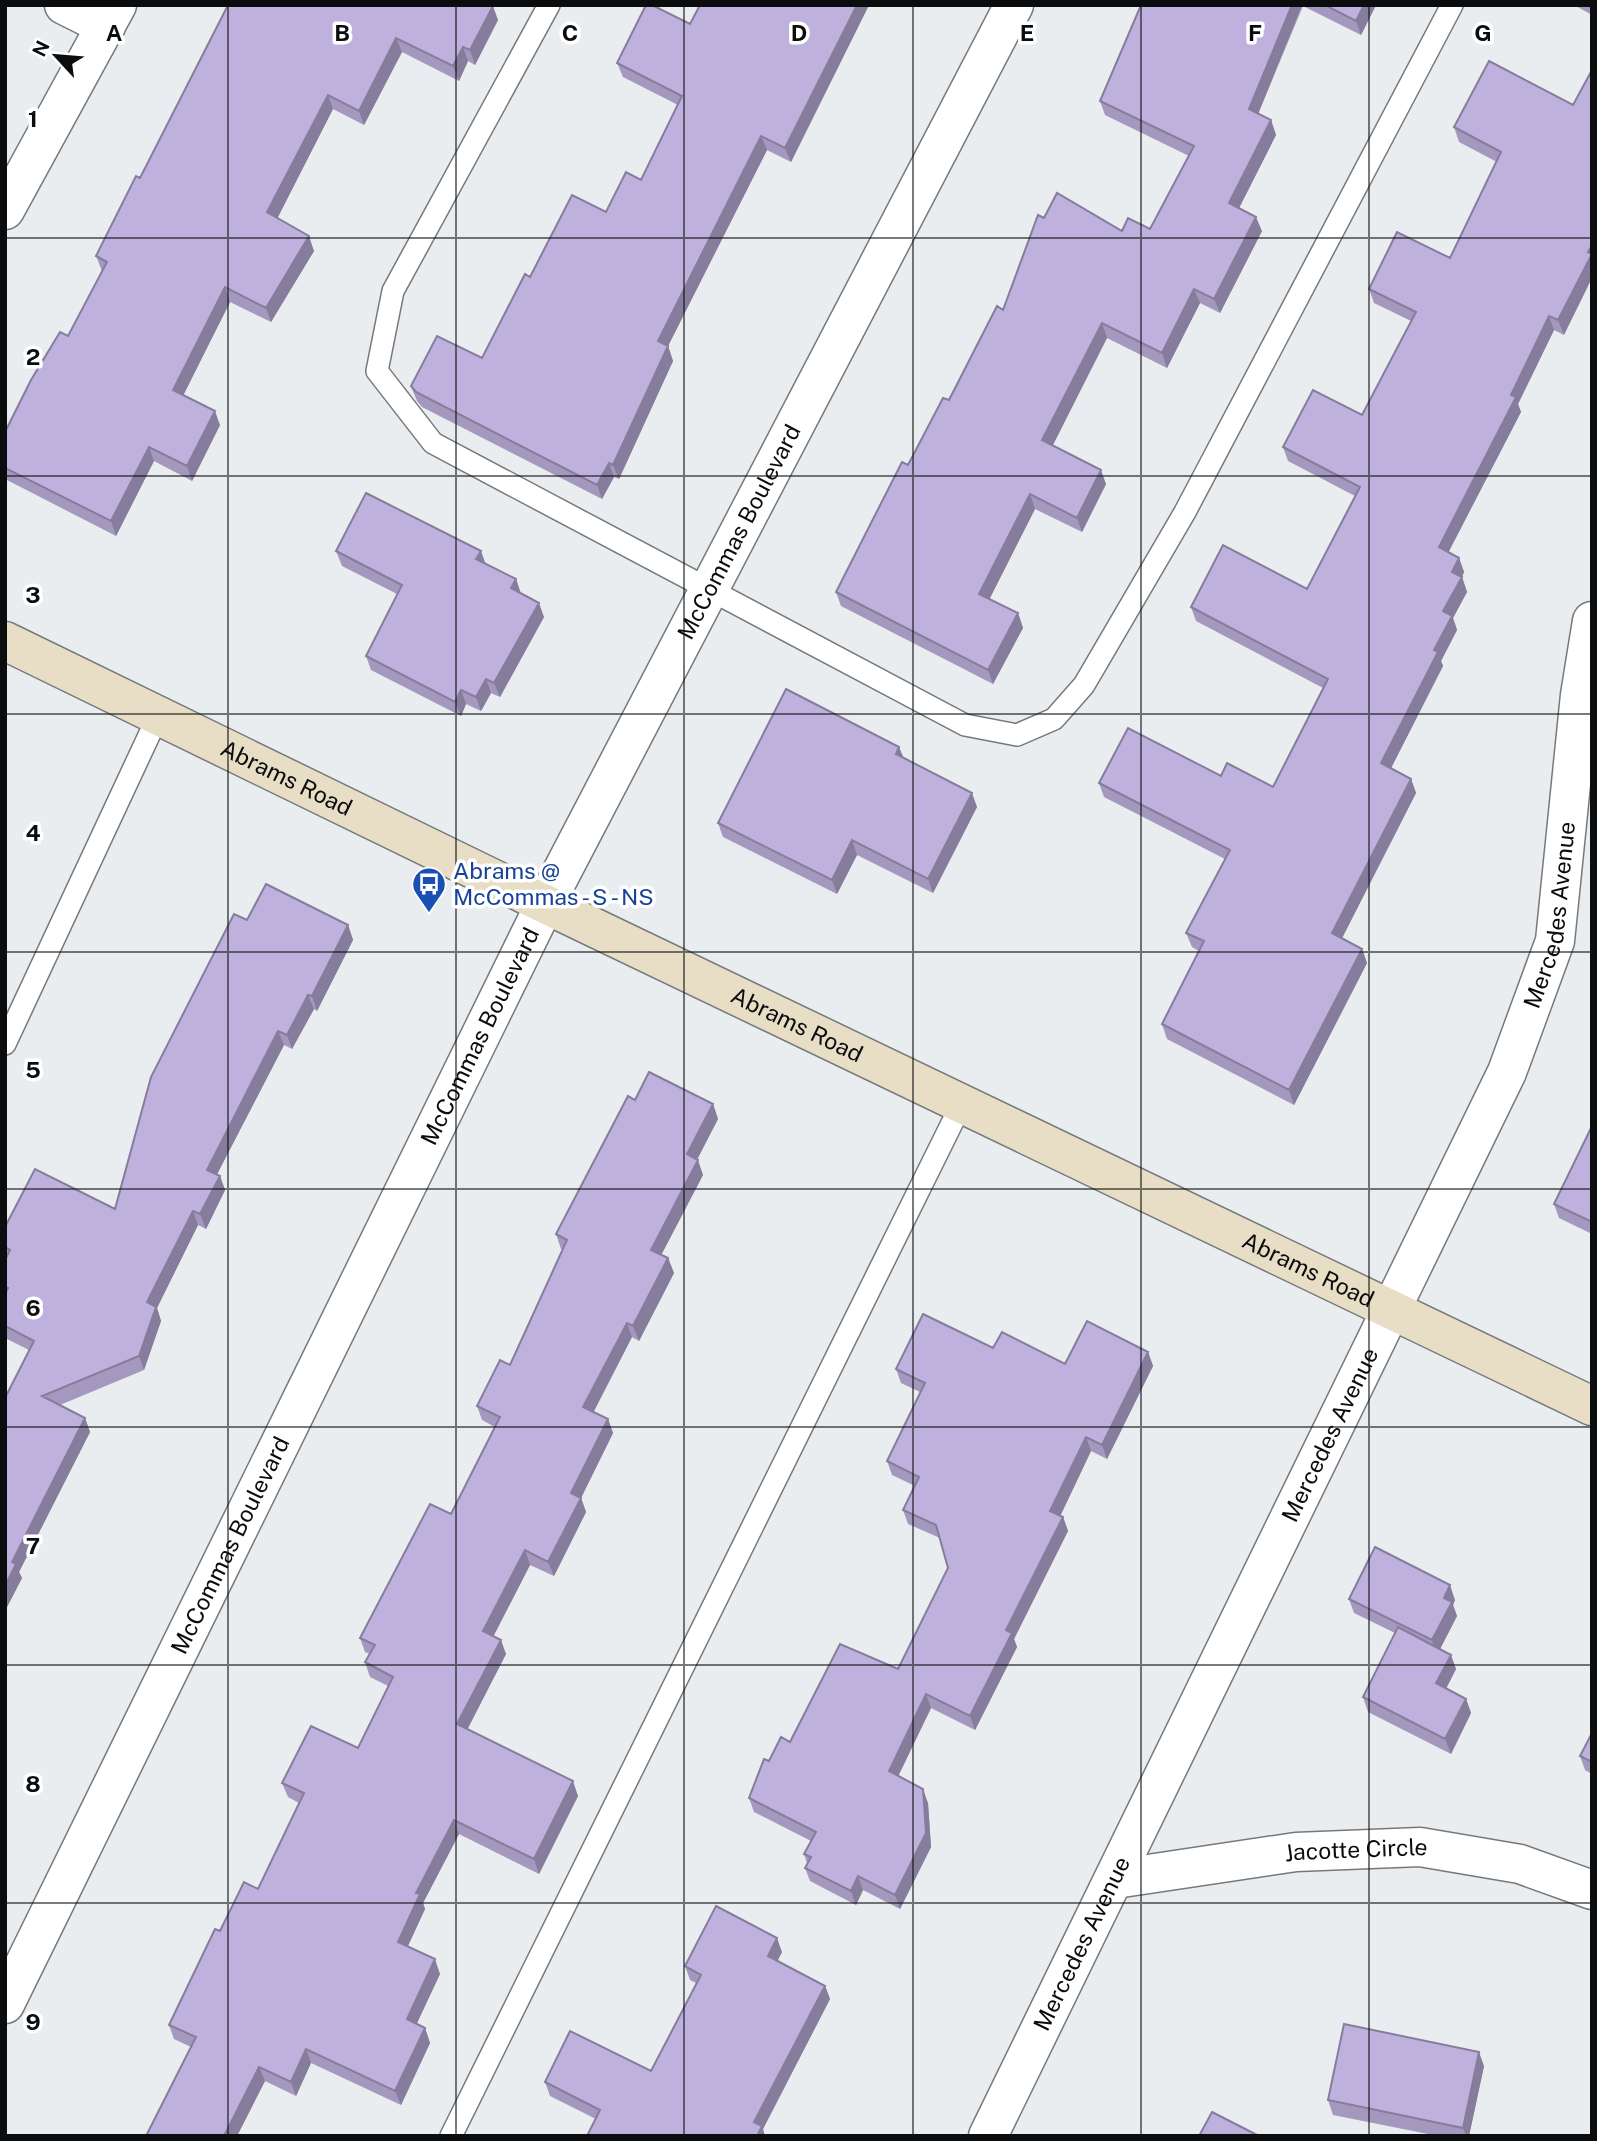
<svg xmlns="http://www.w3.org/2000/svg" width="1597" height="2141" font-family="'Public Sans',sans-serif">
  <rect width="100%" height="100%" fill="#e9edf0"/>
  <g fill="none" stroke-linecap="round" stroke-linejoin="round">
    <!-- service casing -->
    <g stroke="#76797c" stroke-width="24">
      <path id="service" d="M549 5 393 291 377 371 433 443 965 725 1017 735 1054 719 1084 685 1185 512 1452 5
        M5 1044 159 714
        M451 2136 962 1103"/>
    </g>
    <!-- minor casing -->
    <g stroke="#76797c" stroke-width="41">
      <g id="minor">
        <path d="M64 5 106 26"/>
        <path d="M5 210 117 5"/>
        <path id="s1" d="M1115 1879 1296 1852 1420 1847 1520 1864 1592 1890"/>
        <path id="s2" d="M5 2004 545 904 1014 5"/>
        <path id="s3" d="M988 2136 1507 1072 1555 941 1580 695 1592 621"/>
      </g>
    </g>
    <!-- secondary casing -->
    <g stroke="#76797c" stroke-width="41">
      <g id="secondary">
        <path id="s4" d="M5 641 545 904 1592 1406"/>
      </g>
    </g>
    <!-- service -->
    <use href="#service" stroke="#fff" stroke-width="21"/>
    <!-- minor -->
    <use href="#minor" stroke="#fff" stroke-width="38"/>
    <!-- secondary -->
    <use href="#secondary" stroke="#e8dec6" stroke-width="38"/>
  </g>
  <!-- wall -->
  <path fill="#a498bf" d="M228 5 498 20 475 65 468 61 459 81 402 52 364 125 333 109 277 218 314 251 271 322 230 302 183 395 220 425 192 481 154 461 116 536 5 479V432L68 336 102 271 96 256 140 178Z
    M700 5H869L791 162 767 150 668 346 673 361 619 479 614 477 602 499 422 407 417 401 411 386 482 358 530 277 641 180 678 105 623 77 617 63 690 24Z
    M1141 5H1376L1361 35 1303 6 1258 114 1271 120 1276 135 1239 208 1262 231 1220 313 1200 303 1167 368 1107 338 1052 445 1106 484 1082 532 1035 509 989 599 1018 613 1023 628 993 684 841 606 836 592 908 465 1003 310 1044 218 1122 231 1150 229 1189 156 1105 115 1100 101Z
    M1574 5H1592V15Z
    M1489 61 1564 335 1554 330 1518 404 1521 412 1448 552 1459 558 1464 572 1462 577 1467 592 1453 618 1457 630 1441 661 1443 666 1391 768 1411 779 1416 793 1342 938 1362 949 1367 963 1294 1105 1167 1039 1162 1024 1199 951 1192 947 1186 933 1225 859 1104 797 1099 783 1221 776 1273 787 1323 688 1196 621 1191 607 1307 589 1355 496 1288 461 1283 447 1362 415 1411 321 1374 303 1369 289 1450 258 1497 162 1459 142 1454 127Z
    M336 551 485 564 516 579 521 594 544 617 500 697 491 693 481 711 466 704 461 716 371 670 366 656 397 594 342 566Z
    M903 758 977 807 933 893 857 855 837 894 723 837 718 823Z
    M247 920 348 925 353 940 317 1011 314 1009 292 1049 284 1045 217 1174 220 1176 225 1190 206 1229 198 1225 157 1308 161 1321 144 1370 60 1405 85 1418 90 1432 19 1572 22 1578 5 1611 29 1350 5 1338V1227L115 1209Z
    M635 1100 713 1104 718 1119 697 1160 703 1175 661 1255 668 1258 674 1273 639 1341 632 1337 593 1412 608 1419 613 1433 581 1498 586 1512 554 1576 530 1565 493 1636 506 1654 467 1729 578 1796 539 1874 459 1834 423 1903 425 1909 407 1947 440 1974 416 2024 425 2028 430 2043 401 2105 311 2063 296 2096 265 2081 237 2136H146L191 2047 174 2039 169 2025 220 1931 258 1889 299 1803 288 1797 282 1783 358 1748 388 1686 370 1677 365 1662 370 1654 365 1652 360 1638 451 1514 495 1427 482 1420 477 1406 510 1365 563 1250 561 1249 556 1234Z
    M1592 1126V1234L1559 1218 1554 1204Z
    M993 1348 1065 1364 1148 1352 1153 1366 1107 1459 1091 1451 1060 1516 1063 1517 1068 1531 1014 1639 1017 1647 975 1730 931 1708 898 1776 928 1803 931 1847 900 1909 863 1890 856 1905 810 1881 805 1868 807 1863 804 1854 811 1841 754 1812 749 1798 769 1761 790 1742 898 1669 948 1568 940 1538 908 1524 903 1510 915 1486 892 1475 887 1461 920 1392 901 1383 896 1369Z
    M1349 1599 1455 1600 1453 1605 1457 1616 1440 1649 1456 1669 1446 1689 1466 1699 1471 1713 1451 1754 1368 1712 1363 1697 1395 1633 1354 1613Z
    M1592 1733V1774L1585 1770 1580 1756Z
    M782 1952 777 1961 825 1986 830 1999 763 2129 596 2119 550 2096 545 2082 651 2071 696 1983 690 1980 685 1966Z
    M1484 2066 1469 2136H1438L1333 2115 1328 2100Z"/>
  <!-- shaded-wall -->
  <path fill="#867c9b" d="M857 5H869L791 162 785 148Z
    M1292 5H1302L1254 124 1249 109Z
    M1364 5H1376L1361 35 1356 21Z
    M493 6 498 20 475 65 470 50Z
    M396 38 402 52 364 125 359 111Z
    M463 47 468 61 459 81 453 66Z
    M328 95 333 109 273 227 267 212Z
    M1271 120 1276 135 1234 218 1229 203Z
    M761 136 767 150 663 356 658 341Z
    M1256 217 1262 231 1220 313 1214 299Z
    M309 236 314 251 271 322 266 308Z
    M1592 245V278L1564 335 1558 320Z
    M225 287 230 302 179 404 173 390Z
    M1194 289 1200 303 1167 368 1162 353Z
    M1549 316 1554 330 1518 404 1521 412 1444 561 1439 547Z
    M1102 323 1107 338 1048 455 1042 440Z
    M668 346 673 361 619 479 613 465Z
    M215 411 220 425 192 481 187 466Z
    M149 447 154 461 116 536 111 521Z
    M609 463 614 477 602 499 597 485Z
    M1101 470 1106 484 1082 532 1077 518Z
    M1030 494 1035 509 985 608 979 594Z
    M481 551 486 565 476 559Z
    M1459 558 1464 572 1459 583 1462 577 1467 592 1453 618 1457 630 1441 661 1443 666 1386 778 1381 763 1434 650 1452 572Z
    M516 579 521 594 511 588Z
    M539 603 544 617 500 697 494 683Z
    M1018 613 1023 628 993 684 988 670Z
    M486 679 491 693 481 711 476 697Z
    M461 690 466 704 461 716 455 702Z
    M899 747 905 761 896 754Z
    M1411 779 1416 793 1337 948 1332 933Z
    M972 793 977 807 933 893 928 879Z
    M852 840 857 855 837 894 832 880Z
    M348 925 353 940 317 1011 312 996Z
    M1362 949 1367 963 1294 1105 1289 1090Z
    M308 995 314 1009 292 1049 287 1035Z
    M278 1031 284 1045 212 1184 207 1170Z
    M713 1104 718 1119 692 1169 687 1154Z
    M698 1160 703 1175 656 1265 651 1250Z
    M220 1176 225 1190 206 1229 200 1214Z
    M193 1211 198 1225 157 1308 161 1321 144 1370 139 1356 147 1302Z
    M668 1258 674 1273 639 1341 633 1326Z
    M627 1323 632 1337 589 1421 583 1407Z
    M1148 1352 1153 1366 1107 1459 1102 1445Z
    M85 1418 90 1432 19 1572 22 1578 5 1611V1586L12 1562Z
    M608 1419 613 1433 581 1498 586 1512 554 1576 548 1562 571 1493Z
    M1086 1437 1091 1451 1056 1525 1050 1511Z
    M1063 1517 1068 1531 1014 1639 1017 1647 975 1730 970 1716 1006 1630Z
    M525 1550 530 1565 489 1645 483 1631Z
    M1450 1585 1455 1600 1453 1605 1457 1616 1437 1655 1432 1640 1444 1598Z
    M501 1640 506 1654 463 1738 457 1724Z
    M1451 1655 1456 1669 1441 1698 1436 1683Z
    M926 1694 931 1708 894 1785 889 1771Z
    M1466 1699 1471 1713 1451 1754 1445 1739Z
    M573 1781 578 1796 539 1874 534 1859Z
    M923 1789 928 1803 931 1847 900 1909 895 1895Z
    M454 1820 459 1834 423 1903 425 1909 403 1957 398 1942 416 1893Z
    M858 1876 863 1890 856 1905 851 1891Z
    M777 1938 782 1952 773 1970 768 1956Z
    M435 1959 440 1974 412 2034 407 2019Z
    M825 1986 830 1999 763 2129 765 2136H757L754 2122Z
    M425 2028 430 2043 401 2105 395 2091Z
    M306 2049 311 2063 296 2096 291 2082Z
    M1479 2052 1484 2066 1469 2136H1466L1463 2128Z
    M259 2067 265 2081 237 2136H224Z"/>
  <!-- building -->
  <path fill="#bfb1de" stroke="#867c9b" stroke-width="2" d="M228 5 493 6 470 50 463 47 453 66 396 38 359 111 328 95 267 212 309 236 266 308 225 287 173 390 215 411 187 466 149 447 111 521 5 468V432L31 380 60 332 68 336 107 262 96 256 136 176 140 178Z
    M646 5H652L690 24 700 5H857L785 148 761 136 658 341 668 346 613 465 609 463 597 485 416 392 411 386 437 336 482 358 525 274 530 277 572 195 606 212 626 172 641 180 682 96 617 63Z
    M1141 5H1292L1249 109 1271 120 1229 203 1256 217 1214 299 1194 289 1162 353 1102 323 1042 440 1101 470 1077 518 1030 494 979 594 1018 613 988 670 836 592 902 462 908 465 943 398 949 400 997 306 1003 310 1038 215 1044 218 1057 193 1122 231 1128 218 1150 229 1194 146 1100 101Z
    M1325 5H1364L1356 21Z
    M1489 61 1573 105 1592 70V245L1588 252 1592 254 1558 320 1549 316 1511 395 1516 397 1439 547 1459 558 1452 572 1462 577 1443 611 1452 616 1434 650 1438 652 1381 763 1411 779 1332 933 1362 949 1289 1090 1162 1024 1204 941 1186 933 1230 850 1099 783 1128 728 1221 776 1227 763 1273 787 1328 679 1191 607 1223 545 1307 589 1360 487 1283 447 1313 390 1362 415 1416 312 1369 289 1397 232 1450 258 1501 152 1454 127Z
    M366 493 481 551 476 559 516 579 511 588 539 603 494 683 486 679 476 697 461 690 455 702 366 656 402 585 336 551Z
    M786 689 899 747 896 754 972 793 928 879 852 840 832 880 718 823Z
    M266 884 348 925 312 996 308 995 287 1035 278 1031 207 1170 220 1176 200 1214 193 1211 147 1302 156 1307 139 1356 42 1396 85 1418 12 1562 16 1564 5 1586V1398L34 1341 5 1326V1294L8 1288 5 1287V1260L10 1250 5 1247V1227L35 1169 115 1209 151 1077 234 914 247 920Z
    M649 1072 713 1104 687 1154 698 1160 651 1250 668 1258 633 1326 627 1323 583 1407 608 1419 571 1493 581 1498 548 1562 525 1550 483 1631 501 1640 457 1724 573 1781 534 1859 454 1820 416 1893 420 1894 398 1942 435 1959 407 2019 425 2028 395 2091 306 2049 291 2082 259 2067 224 2136H146L196 2037 169 2025 215 1929 220 1931 244 1882 258 1889 304 1793 282 1783 311 1726 358 1748 393 1677 365 1662 375 1645 360 1638 430 1504 451 1514 500 1417 477 1406 500 1360 510 1365 567 1240 556 1234 628 1096 635 1100Z
    M1592 1126V1222L1554 1204Z
    M923 1314 993 1348 1002 1332 1065 1364 1087 1321 1148 1352 1102 1445 1086 1437 1050 1511 1063 1517 1006 1630 1012 1633 970 1716 926 1694 889 1771 923 1789 926 1833 895 1895 858 1876 851 1891 805 1868 811 1857 804 1854 816 1832 749 1798 764 1759 769 1761 781 1737 790 1742 840 1644 898 1669 948 1568 936 1525 903 1510 919 1477 887 1461 925 1383 896 1369Z
    M1375 1547 1450 1585 1444 1598 1452 1602 1432 1640 1349 1599Z
    M1398 1627 1451 1655 1436 1683 1466 1699 1445 1739 1363 1697Z
    M1592 1733V1762L1580 1756Z
    M716 1906 777 1938 768 1956 825 1986 754 2122 762 2126 757 2136H587L600 2110 545 2082 570 2031 651 2071 701 1975 685 1966Z
    M1344 2024 1479 2052 1463 2128 1328 2100Z
    M1212 2112 1259 2136H1199Z"/>
  <!-- grid -->
  <path fill="none" stroke="#0b0c0d" stroke-width="2" stroke-opacity="0.55" d="M228 5V2136M456 5V2136M684 5V2136M913 5V2136M1141 5V2136M1369 5V2136M5 238H1592M5 476H1592M5 714H1592M5 952H1592M5 1189H1592M5 1427H1592M5 1665H1592M5 1903H1592"/>
  <!-- icons -->
  <defs>
    <g id="bus-pin" transform="scale(1.75)"><path d="M0 17L-7.5 6A9.5 9.5 0 1 1 7.5 6Z" fill="#1a4fb4" stroke="#fff"/><path d="M-5-6H5V4H4V6H2V4H-2V6H-4V4H-5ZM-3.5-4V0h7V-4ZM-3.5 1.2v1.5H-2V1.2ZM2 1.2v1.5H3.5V1.2Z" fill="#fff"/></g>
  </defs>
  <g fill-rule="evenodd">
    <use href="#bus-pin" x="429" y="884"/>
  </g>
  <g text-anchor="middle" stroke-width="7" stroke-linejoin="round" paint-order="stroke">
    <!-- street labels -->
    <g font-size="23" fill="#0b0c0d" stroke="#fff">
      <text dy="8" stroke="none"><textPath href="#s2" startOffset="1645">McCommas Boulevard</textPath></text>
      <text dy="8" stroke="none"><textPath href="#s4" startOffset="313">Abrams Road</textPath></text>
      <text dy="8" stroke="none"><textPath href="#s3" startOffset="1348">Mercedes Avenue</textPath></text>
      <text dy="8" stroke="none"><textPath href="#s4" startOffset="880">Abrams Road</textPath></text>
      <text dy="8" stroke="none"><textPath href="#s2" startOffset="1078">McCommas Boulevard</textPath></text>
      <text dy="8" stroke="none"><textPath href="#s4" startOffset="1447">Abrams Road</textPath></text>
      <text dy="8" stroke="none"><textPath href="#s3" startOffset="780">Mercedes Avenue</textPath></text>
      <text dy="8" stroke="none"><textPath href="#s2" startOffset="511">McCommas Boulevard</textPath></text>
      <text dy="8" stroke="none"><textPath href="#s1" startOffset="243">Jacotte Circle</textPath></text>
      <text dy="8" stroke="none"><textPath href="#s3" startOffset="214">Mercedes Avenue</textPath></text>
    </g>
    <!-- transit labels -->
    <g font-size="23" fill="#164399" stroke="#fff" text-anchor="start">
      <text x="453" y="879">Abrams @<tspan x="453" dy="26">McCommas - S - NS</tspan></text>
    </g>
  </g>
  <g font-size="23" text-anchor="middle" font-weight="bold" fill="#0b0c0d" stroke="#fff" stroke-width="7" stroke-linejoin="round" paint-order="stroke">
    <text x="114" y="41">A</text>
    <text x="342" y="41">B</text>
    <text x="570" y="41">C</text>
    <text x="799" y="41">D</text>
    <text x="1027" y="41">E</text>
    <text x="1255" y="41">F</text>
    <text x="1483" y="41">G</text>
    <text x="33" y="127">1</text>
    <text x="33" y="365">2</text>
    <text x="33" y="603">3</text>
    <text x="33" y="841">4</text>
    <text x="33" y="1078">5</text>
    <text x="33" y="1316">6</text>
    <text x="33" y="1554">7</text>
    <text x="33" y="1792">8</text>
    <text x="33" y="2030">9</text>
  </g>
  <!-- border -->
  <rect width="1597" height="2141" fill="none" stroke="#0b0c0d" stroke-width="14"/>
  <!-- north arrow -->
  <g transform="translate(56 56) rotate(296)" stroke="#ffffff" stroke-width="5" paint-order="stroke">
  <path d="M0-5L12 26L0 18L-12 26Z" fill="#0b0c0d"/>
  <text y="-10" font-size="19" font-weight="bold" text-anchor="middle" fill="#0b0c0d">N</text>
  </g>
</svg>
